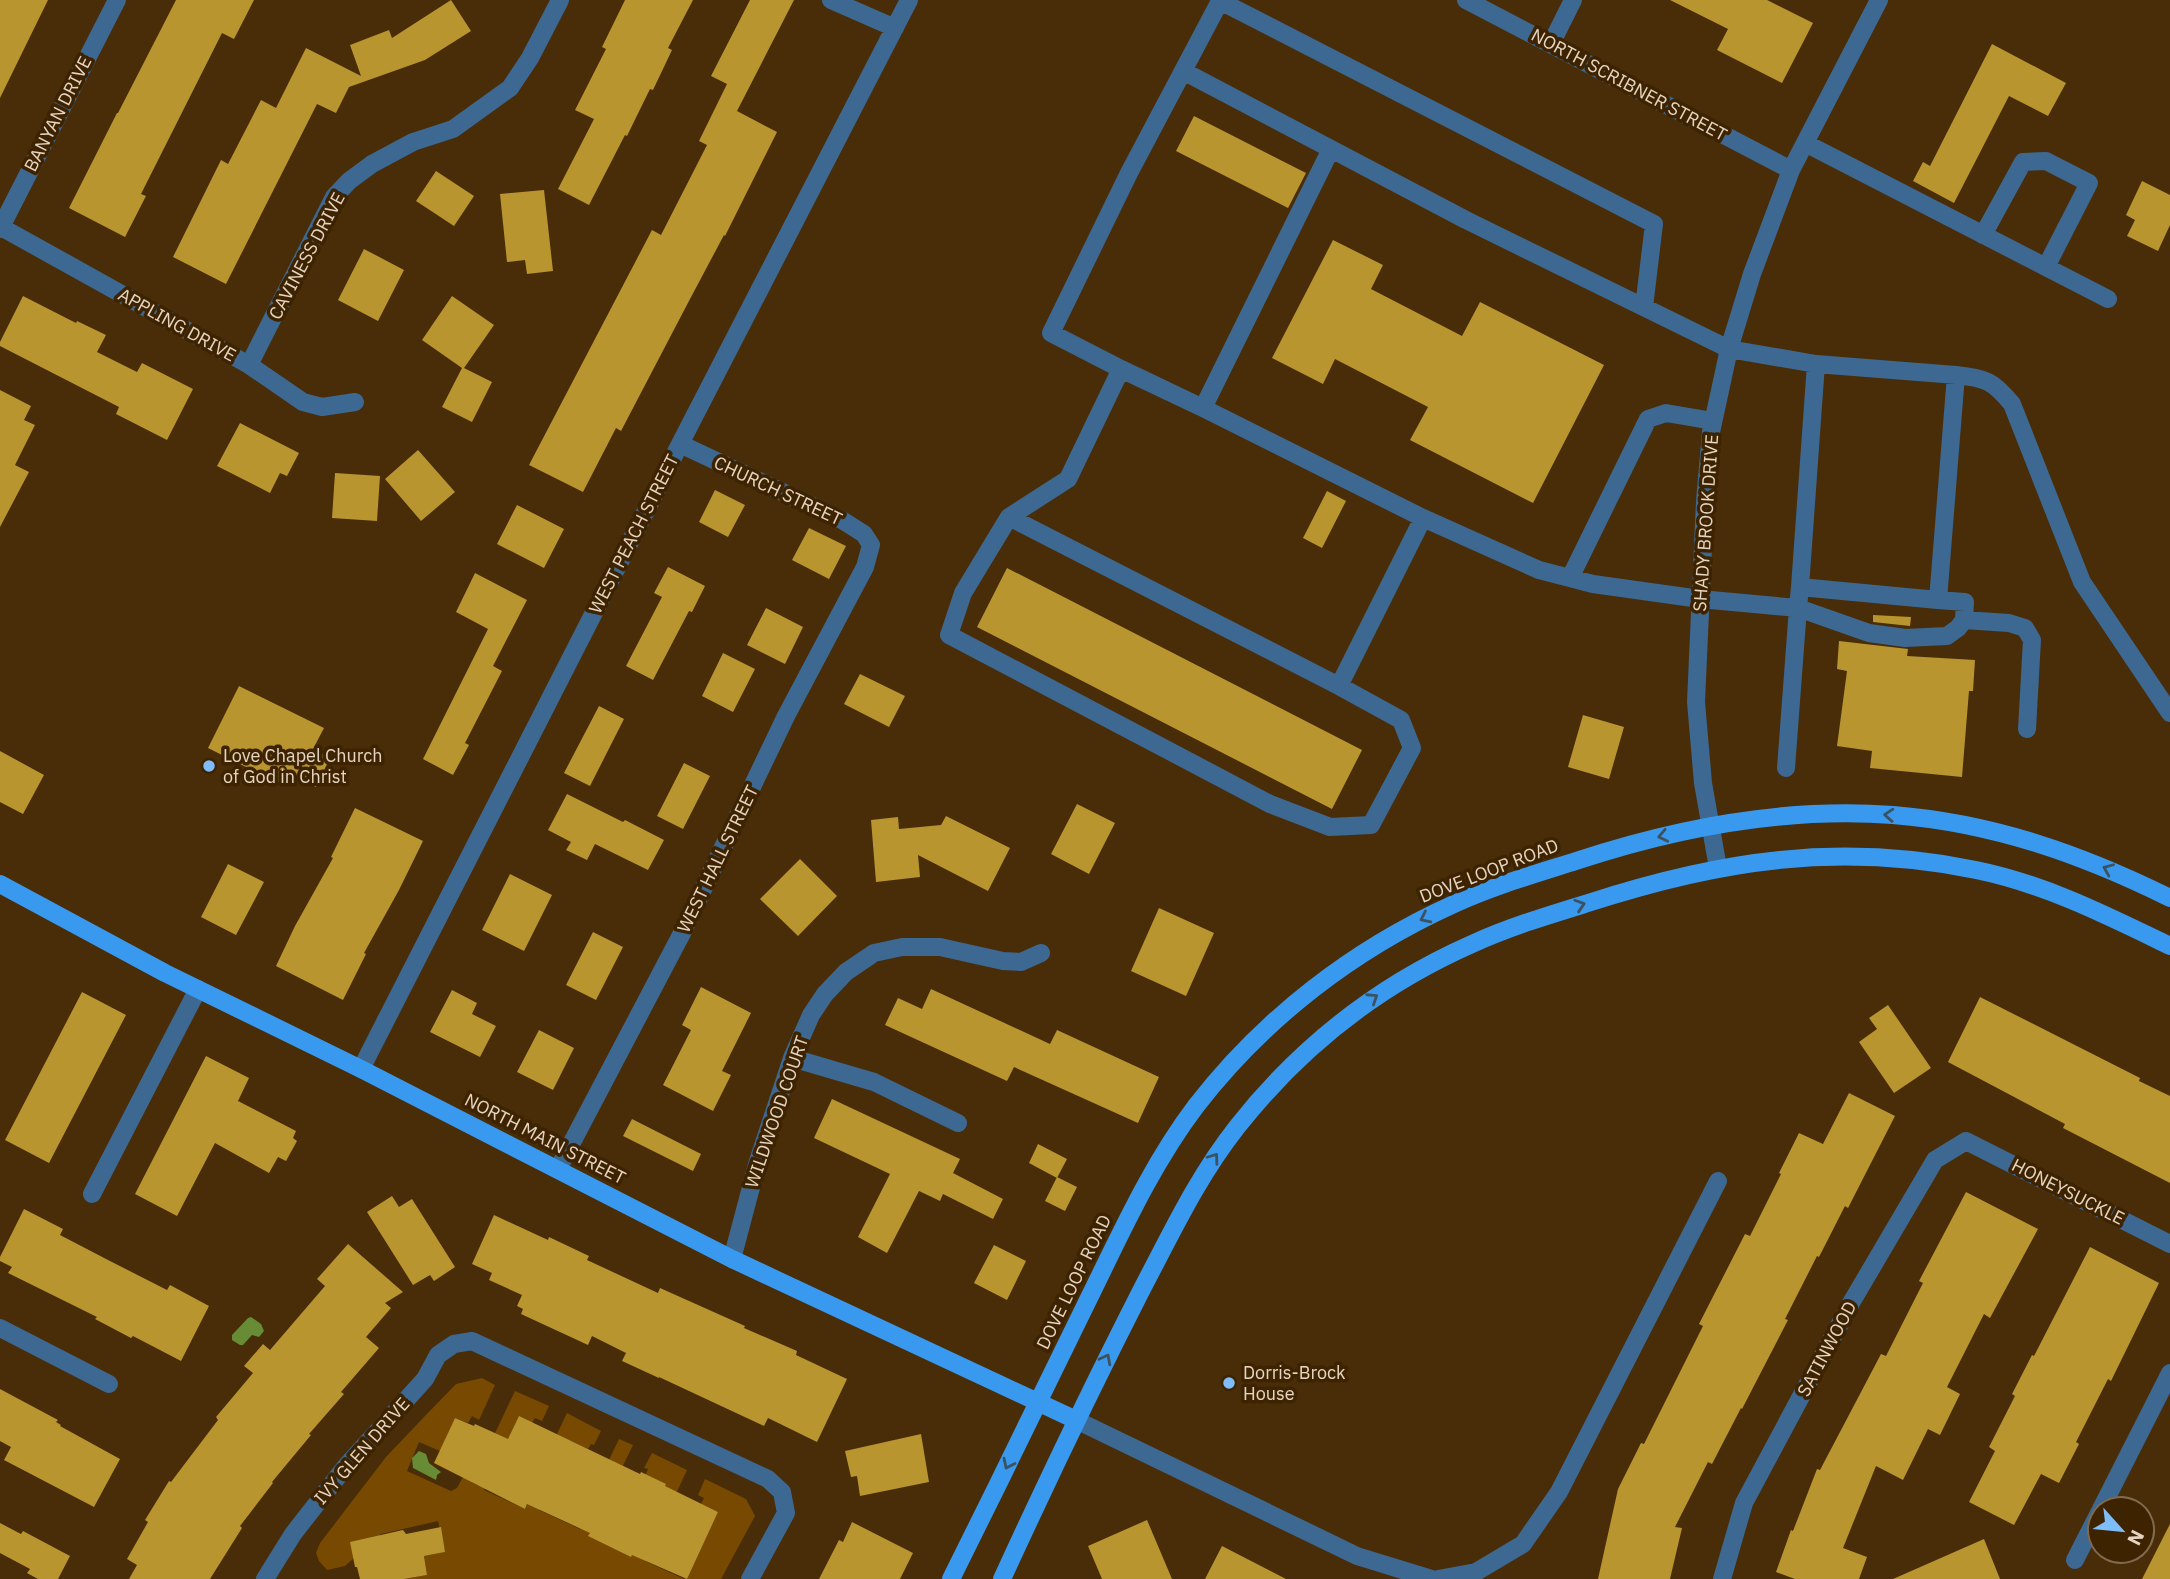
<svg xmlns="http://www.w3.org/2000/svg" width="2170" height="1579" font-family="'IBM Plex Sans',sans-serif">
  <rect width="100%" height="100%" fill="#482d08"/>
  <!-- green -->
  <path fill="#784900" d="M482 1378 495 1385 479 1420 472 1416 468 1423 455 1418 440 1451 419 1442 407 1471 451 1491 457 1488 463 1477 477 1485 495 1433 515 1391 549 1406 542 1421 535 1418 532 1423 519 1417 484 1490 525 1509 559 1436 557 1434 567 1413 601 1431 594 1445 591 1444 588 1449 571 1441 539 1510 580 1529 611 1464 608 1462 619 1439 633 1445 589 1536 646 1474 648 1469 644 1468 652 1453 687 1470 645 1561 684 1579H404L427 1575 424 1556 445 1552 438 1521 381 1534 345 1566 327 1570 319 1561 316 1553 320 1543 386 1457 424 1417 456 1384Z
    M705 1479 746 1499 755 1516 721 1579H684L687 1577 718 1512 701 1504 704 1498 698 1495Z"/>
  <!-- water -->
  <path fill="#678c35" d="M251 1317 261 1324 264 1331 259 1337 252 1335 243 1345H240L232 1340V1335L248 1318Z
    M419 1451 426 1454 429 1463 441 1472 437 1475 436 1480 413 1468 412 1458Z"/>
  <!-- building -->
  <path fill="#b9952f" d="M0 0H48L0 98Z
    M176 0H254L234 39 222 33 141 194 146 196 125 237 69 208 117 113H118Z
    M451 0 471 31 425 60 349 87 336 113 317 104 226 284 173 257 221 160 228 164 261 100 276 108 306 48 361 76 350 45 389 30 392 38Z
    M625 0H693L668 48 672 50 653 90 650 89 627 136 625 135 589 205 558 189 594 119 575 110 606 49 602 47Z
    M750 0H794L737 111 777 132 725 236 724 235 690 299 621 431 616 428 583 492 529 465 652 230 661 235 707 145 699 141 727 84 711 76Z
    M1670 0H1767L1813 23 1782 83 1717 50 1728 29Z
    M1992 44 2066 83 2048 116 2009 96 1954 203 1913 181 1923 162 1930 166Z
    M1194 116 1306 173 1288 208 1176 151Z
    M436 171 474 196 454 226 416 201Z
    M2142 181 2170 195V225L2158 251 2127 236 2135 220 2126 215Z
    M544 190 553 271 527 274 525 260 507 262 500 194Z
    M1333 240 1383 265 1371 289 1462 336 1480 302 1604 365 1533 503 1410 440 1428 407 1335 359 1323 384 1272 358Z
    M364 249 404 270 378 321 338 300Z
    M23 296 76 323 77 321 106 335 97 352 137 372 142 363 193 389 167 440 116 414 119 407 0 346V342Z
    M452 296 494 325 464 368 492 382 472 422 442 407 462 368 422 340Z
    M0 390 31 406 24 420 35 425 15 465 29 472 0 527Z
    M240 423 299 453 287 476 280 473 270 493 217 466Z
    M418 450 455 492 421 521 385 479Z
    M335 473 380 476 377 521 332 518Z
    M715 490 745 505 728 537 699 522Z
    M1327 491 1346 501 1322 548 1303 538Z
    M517 505 564 529 544 568 497 544Z
    M809 528 846 546 829 579 792 560Z
    M668 567 705 586 692 612 689 611 653 680 626 666 662 597 654 593Z
    M1007 568 1362 750 1332 809 977 627Z
    M475 573 527 600 493 666 502 671 465 743 469 745 453 775 423 759 488 629 456 612Z
    M766 608 803 627 785 664 747 645Z
    M1873 615 1911 617 1910 626 1873 622Z
    M1839 641 1908 649 1907 656 1975 660 1973 691H1969L1962 777 1870 768 1872 751 1837 746 1847 671 1837 669Z
    M723 653 755 669 733 712 702 696Z
    M860 674 905 696 889 727 844 704Z
    M239 686 324 728 313 749 330 758 316 787 284 771 278 783 208 748Z
    M599 706 624 719 590 786 564 773Z
    M1583 715 1624 727 1609 779 1568 767Z
    M0 751 44 775 23 814 0 802Z
    M684 763 710 776 683 829 657 816Z
    M567 794 623 822 625 820 664 840 648 870 595 844 587 860 566 850 571 842 548 830Z
    M1077 804 1115 823 1089 874 1051 854Z
    M355 808 423 841 399 890 364 953 366 954 343 1000 276 966 295 926 333 858 331 857Z
    M946 816 1010 848 988 891 918 855 920 877 876 882 871 820 898 817 899 829 941 825Z
    M800 859 837 896 798 936 760 899Z
    M228 864 264 882 236 935 201 917Z
    M510 874 552 895 524 951 482 930Z
    M1159 908 1214 933 1186 996 1131 971Z
    M593 932 623 947 596 1000 566 985Z
    M701 987 751 1013 722 1071 731 1075 713 1111 663 1085 691 1030 682 1025Z
    M931 989 1050 1044 1057 1030 1159 1077 1138 1123 1014 1067 1007 1081 885 1025 898 998 922 1009Z
    M452 990 477 1003 472 1014 496 1026 480 1057 430 1032Z
    M82 992 126 1015 49 1163 5 1140Z
    M1980 997 2140 1078 2139 1081 2170 1096V1183L2063 1128 2065 1124 1948 1062Z
    M1888 1005 1931 1068 1894 1093 1859 1042 1877 1029 1869 1018Z
    M539 1030 574 1048 553 1090 517 1072Z
    M206 1056 249 1078 238 1101 296 1131 293 1138 297 1141 286 1161 278 1157 269 1173 215 1143 177 1216 135 1194Z
    M1849 1093 1895 1116 1848 1208 1845 1206 1819 1257 1817 1256 1785 1319 1788 1320 1742 1409 1741 1408 1712 1464 1708 1462 1675 1527 1682 1528 1670 1579H1598L1618 1489 1641 1443 1644 1444 1703 1326 1699 1324 1745 1234 1750 1236 1781 1174 1779 1173 1799 1133 1823 1144Z
    M832 1099 960 1159 953 1173 1003 1199 993 1219 943 1194 940 1201 919 1191 887 1253 858 1237 890 1174 814 1138Z
    M632 1119 701 1154 693 1171 623 1136Z
    M1038 1144 1067 1159 1057 1178 1029 1163Z
    M1057 1177 1077 1187 1065 1211 1045 1201Z
    M1966 1192 2038 1229 1990 1318 1984 1314 1947 1387 1960 1394 1940 1435 1928 1429 1903 1480 1876 1466 1843 1548 1867 1557 1859 1579H1795L1776 1572 1791 1530 1793 1531 1817 1469 1820 1470 1881 1354 1886 1356 1923 1283 1919 1281Z
    M392 1196 399 1207 412 1199 455 1267 434 1281 430 1275 413 1285 367 1212Z
    M24 1209 63 1229 60 1235 108 1260 167 1290 170 1285 209 1306 181 1361 133 1336 131 1338 95 1319 97 1317 8 1273 12 1267 0 1261V1257Z
    M494 1215 548 1240 549 1237 589 1256 587 1260 658 1293 660 1288 745 1326 744 1328 797 1351 796 1355 847 1379 817 1442 768 1418 764 1426 659 1377V1378L622 1361 626 1353 592 1336 588 1345 521 1314 523 1309 517 1306 522 1295 489 1280 492 1273 472 1264Z
    M348 1244 403 1292 385 1303 391 1308 366 1337 379 1348 341 1392 344 1394 309 1434 311 1435 272 1482 273 1483 240 1526 242 1528 210 1579H129L137 1565 127 1559 148 1522 145 1520 169 1481 171 1482 218 1420 216 1417 253 1373 244 1366 263 1344 270 1350 325 1286 317 1279Z
    M994 1245 1026 1261 1007 1300 974 1283Z
    M2090 1247 2159 1283 2111 1381 2108 1379 2076 1442 2079 1444 2059 1483 2041 1474 2014 1525 1969 1502 1995 1451 1989 1447 2015 1396 2012 1394 2032 1355 2034 1356Z
    M0 1389 58 1420 56 1422 61 1425 60 1426 120 1459 94 1507 4 1460 11 1447 0 1441Z
    M519 1416 640 1474 641 1472 666 1484 665 1486 718 1512 687 1579 632 1555 631 1557 588 1536 590 1533 527 1504 525 1509 434 1463 455 1418 474 1426 475 1424 508 1439Z
    M921 1434 929 1482 860 1496 857 1476 851 1477 845 1451Z
    M1147 1520 1172 1579H1102L1088 1546Z
    M852 1522 913 1553 900 1579H819L839 1540 843 1542Z
    M0 1523 21 1534 23 1531 70 1556 58 1579H38L27 1573 30 1569 0 1553Z
    M2170 1524V1579H2142Z
    M441 1527 445 1552 424 1556 427 1575 404 1579H360L357 1567H355L350 1542 403 1530 406 1534Z
    M1984 1539 2000 1579H1893Z
    M1222 1546 1286 1579H1205Z"/>
  <g fill="none" stroke-linecap="round" stroke-linejoin="round">
    <!-- minor -->
    <path stroke="#3d6892" stroke-width="18" d="M831 0 895 28
      M1466 0 1791 170
      M1551 44 1573 0
      M1183 71 1466 220 1729 349 1816 364 1956 375 1938 600 1800 587 1798 608 1700 599 1593 584 1539 570 1423 518 1203 408 1121 369 1051 333 1129 173Z
      M1183 71 1220 1 1654 224 1644 307
      M1805 143 2108 299
      M1 227 249 365 303 402 322 407 355 402
      M0 229 117 0
      M1983 235 2023 162 2046 161 2089 183 2046 267
      M249 365 334 197 349 181 372 164 413 142 453 129 510 88 530 58 560 0
      M1121 369 1068 479 1009 517 963 593 949 635 1270 804 1330 827 1371 825 1412 748 1401 720 1339 686 1423 518
      M1956 375C1986 378 1993 381 2012 404L2082 582 2170 713
      M1203 408 1331 149
      M1009 517 1339 686
      M1570 578 1648 419 1666 413 1713 421
      M1800 587 1816 364
      M1938 600 1965 602 1964 620 2009 623 2025 628 2032 640 2027 729
      M1786 768 1798 608 1869 633 1905 638 1947 636 1958 628 1964 620
      M1718 868 1703 783 1696 702 1705 501 1711 432 1729 349 1752 274 1791 170 1879 0
      M792 1058 874 1082 958 1123
      M361 1069 680 444 909 0
      M558 1169 681 935 786 716 865 567 871 545 864 534 842 520 680 444
      M92 1194 198 989
      M732 1259 758 1161 792 1058 811 1015 825 994 846 972 874 953 902 947H940L1003 961 1021 962 1041 953
      M0 1328 109 1384
      M1076 1420 1357 1556 1432 1579
      M2101 1509 2170 1373
      M2075 1560 2100 1511
      M265 1579 293 1534 346 1466 425 1379 438 1355 454 1344 472 1341 768 1479 782 1492 786 1513 750 1579
      M1438 1579 1476 1572 1523 1544 1559 1492 1718 1181
      M1722 1579 1744 1503 1851 1303 1935 1160 1966 1141 2170 1244"/>
    <!-- major -->
    <path stroke="#3899ef" stroke-width="18" d="M0 884 165 973 361 1069 732 1259 1076 1420
      M951 1579C998 1485 1044 1390 1090 1296 1122 1231 1152 1164 1196 1106 1264 1018 1354 949 1454 904 1493 886 1535 874 1576 861 1679 827 1785 807 1893 815 1993 823 2081 854 2170 898
      M1002 1579C1047 1481 1094 1383 1143 1287 1173 1230 1197 1178 1237 1127 1300 1047 1379 985 1472 944 1509 927 1549 915 1588 903 1720 860 1839 842 1976 870 2045 884 2108 916 2170 946"/>
  </g>
  <!-- one-way arrows -->
  <defs><path id="oneway-chevron" d="M-2-3.5L2.5 0L-2 3.5" fill="none" stroke-width="1.6" stroke-linecap="round" stroke-linejoin="round" transform="scale(1.75)"/></defs>
  <g stroke="#3c5260">
    <use href="#oneway-chevron" transform="translate(1889 815) rotate(-176)"/>
    <use href="#oneway-chevron" transform="translate(1663 836) rotate(168)"/>
    <use href="#oneway-chevron" transform="translate(2108 869) rotate(-157)"/>
    <use href="#oneway-chevron" transform="translate(1580 905) rotate(-18)"/>
    <use href="#oneway-chevron" transform="translate(1425 918) rotate(154)"/>
    <use href="#oneway-chevron" transform="translate(1373 998) rotate(-33)"/>
    <use href="#oneway-chevron" transform="translate(1214 1158) rotate(-54)"/>
    <use href="#oneway-chevron" transform="translate(1106 1359) rotate(-63)"/>
    <use href="#oneway-chevron" transform="translate(1008 1464) rotate(116)"/>
  </g>
  <!-- markers -->
  <g fill="#7fbdfa" stroke="#3e2300" stroke-width="2.5">
    <circle cx="209" cy="766" r="7"/>
    <circle cx="1229" cy="1383" r="7"/>
  </g>
  <g text-anchor="middle" stroke-width="7" stroke-linejoin="round" paint-order="stroke">
    <!-- street labels -->
    <g font-size="18" fill="#e6d5c2" stroke="#3e2300">
      <text transform="translate(1629 85) rotate(28)" y="6">NORTH SCRIBNER STREET</text>
      <text transform="translate(58 114) rotate(-63)" y="6">BANYAN DRIVE</text>
      <text transform="translate(307 256) rotate(-62)" y="6">CAVINESS DRIVE</text>
      <text transform="translate(177 325) rotate(29)" y="6">APPLING DRIVE</text>
      <text transform="translate(778 491) rotate(25)" y="6">CHURCH STREET</text>
      <text transform="translate(1706 523) rotate(-86)" y="6">SHADY BROOK DRIVE</text>
      <text transform="translate(634 534) rotate(-63)" y="6">WEST PEACH STREET</text>
      <text transform="translate(718 859) rotate(-64)" y="6">WEST HALL STREET</text>
      <text transform="translate(1489 871) rotate(-21)" y="6">DOVE LOOP ROAD</text>
      <text transform="translate(777 1112) rotate(-71)" y="6">WILDWOOD COURT</text>
      <text transform="translate(545 1139) rotate(27)" y="6">NORTH MAIN STREET</text>
      <text transform="translate(2068 1192) rotate(27)" y="6">HONEYSUCKLE</text>
      <text transform="translate(1074 1282) rotate(-64)" y="6">DOVE LOOP ROAD</text>
      <text transform="translate(1827 1349) rotate(-62)" y="6">SATINWOOD</text>
      <text transform="translate(362 1451) rotate(-49)" y="6">IVY GLEN DRIVE</text>
    </g>
    <!-- poi labels -->
    <g font-size="18" fill="#e6d5c2" stroke="#3e2300" text-anchor="start">
      <text x="223" y="762">Love Chapel Church<tspan x="223" dy="21">of God in Christ</tspan></text>
      <text x="1243" y="1379">Dorris-Brock<tspan x="1243" dy="21">House</tspan></text>
    </g>
  </g>
  <!-- north arrow -->
  <g transform="translate(2121 1530) rotate(117)"><circle r="33" fill="#3e2300" stroke="#816a4e" stroke-width="2"/>
  <path d="M0-5L12 26L0 18L-12 26Z" fill="#7fbdfa"/>
  <text y="-10" font-size="19" font-weight="bold" text-anchor="middle" fill="#e6d5c2">N</text>
  </g>
</svg>
